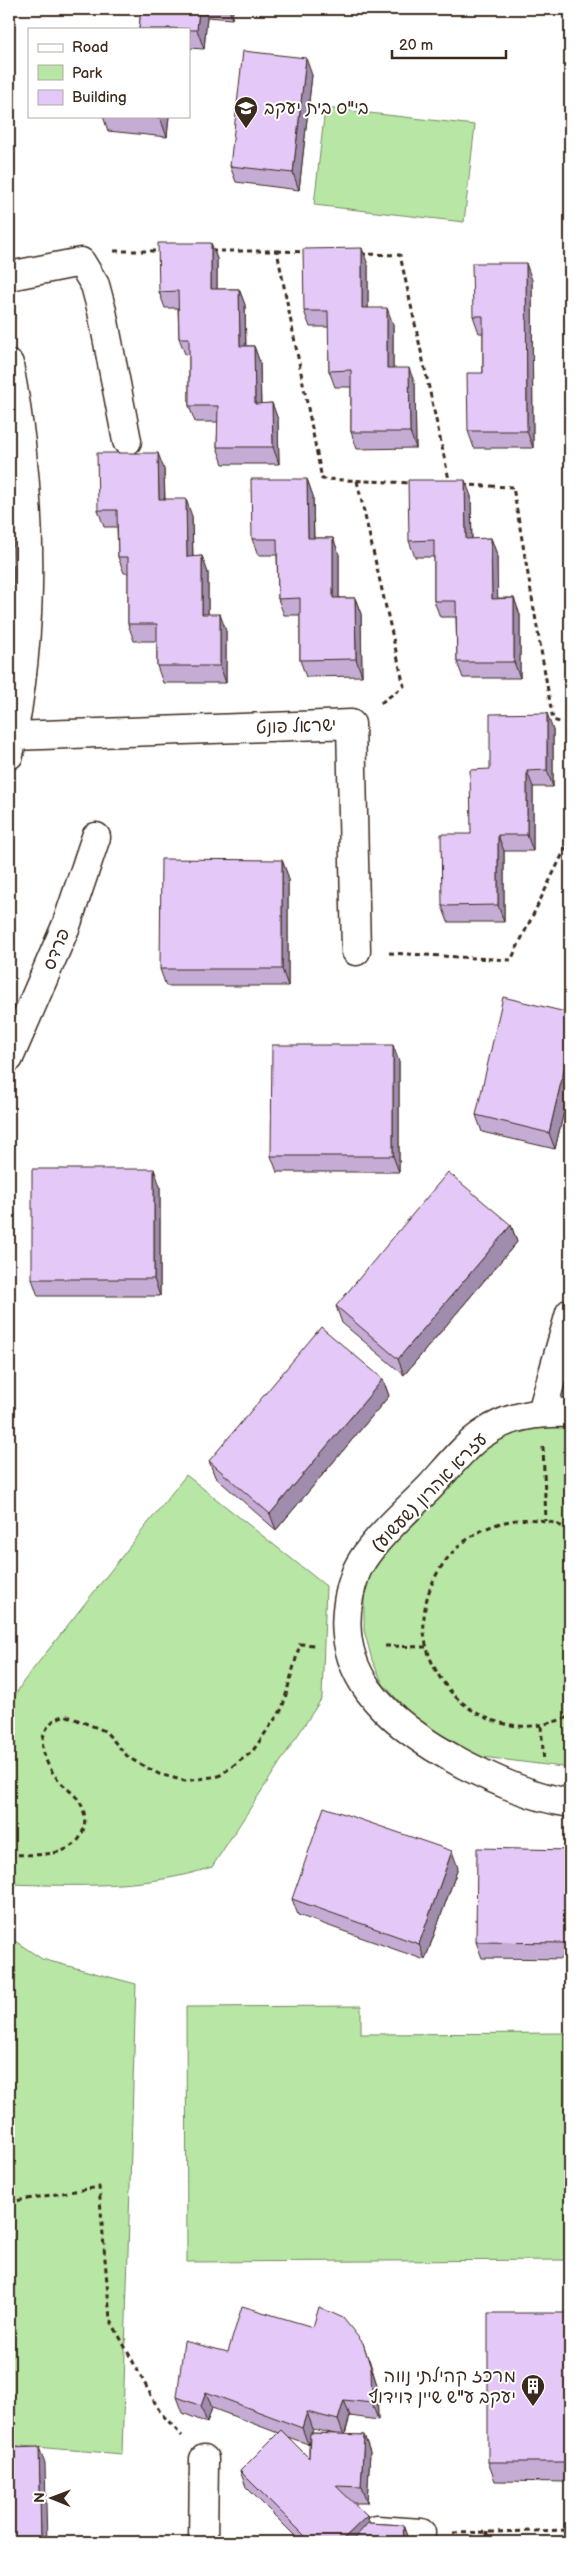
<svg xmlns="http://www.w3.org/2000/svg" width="579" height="2551" font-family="'Balsamiq Sans','Playpen Sans Hebrew',sans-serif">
  <rect width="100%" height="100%" fill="#fff"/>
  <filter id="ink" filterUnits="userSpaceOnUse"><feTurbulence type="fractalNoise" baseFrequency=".02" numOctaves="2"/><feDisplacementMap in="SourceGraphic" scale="10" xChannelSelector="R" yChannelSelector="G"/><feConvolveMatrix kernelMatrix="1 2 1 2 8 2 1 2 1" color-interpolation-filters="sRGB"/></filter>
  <g filter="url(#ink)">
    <!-- green -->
    <path fill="#b7e6a5" stroke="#798862" d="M325 108 475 125 464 222 314 205Z
      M558 1427 570 1429V1768L475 1756 437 1735 410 1713 383 1684 372 1660 364 1630V1592L376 1560 476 1454 499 1437 527 1429Z
      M186 1475 326 1586 322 1698 212 1867C147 1889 76 1886 9 1884V1706L23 1682Z
      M9 1937 42 1959 136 1984 122 2454 9 2445Z
      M361 2006V2034L570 2033V2260L187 2262 186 2007Z"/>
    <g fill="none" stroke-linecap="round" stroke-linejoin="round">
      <!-- minor casing -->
      <g stroke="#3b2a1e" stroke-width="31">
        <path id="minor" d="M9 276 81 262 95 285 102 311 127 441
          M9 364C33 493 36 626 9 755
          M13 736 351 724 356 951
          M9 1058 66 926 96 837
          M542 1412 570 1313
          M570 1413C540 1412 510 1415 484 1433 467 1443 445 1471 431 1486 409 1509 365 1546 355 1575 322 1670 388 1725 465 1765 499 1782 532 1797 570 1803
          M203 2542 204 2459
          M365 2542 377 2530 421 2533"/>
      </g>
      <!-- path -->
      <path stroke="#3b2a1e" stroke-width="3" stroke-dasharray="5 4" stroke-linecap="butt" d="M114 251H163
        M211 251H277L322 479 412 483
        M277 251 307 252
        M361 254 400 255 450 484
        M357 481 404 686 378 705
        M463 485 513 487 553 720 570 725
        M389 953 511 960 570 839
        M543 1447 546 1521
        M570 1530C562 1527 554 1522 545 1521 485 1510 428 1557 424 1617 420 1668 461 1718 511 1725 532 1729 550 1723 570 1717
        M385 1646 426 1647
        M541 1726 544 1762
        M9 1855C35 1854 77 1860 84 1827 86 1817 84 1808 78 1799 71 1791 62 1785 56 1777 44 1762 35 1738 52 1722 55 1719 61 1717 65 1715L105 1731 129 1758 159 1774 185 1781 219 1776 252 1752 282 1709 300 1644 314 1645
        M9 2202 99 2187 110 2319 160 2412 182 2436
        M487 2532V2542
        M453 2533 570 2530"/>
      <!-- minor -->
      <use href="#minor" stroke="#fff" stroke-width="28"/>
    </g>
    <!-- wall -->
    <path fill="#c4acd4" stroke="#3b2a1e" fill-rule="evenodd" d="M141 9H233L232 19 207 17 204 49 189 48V29H139Z
      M312 75 299 190 236 182 230 166Z
      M103 116H169L167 137 108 131Z
      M211 243 217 259V289H239L245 305 246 346H254L260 363 261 404 272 403 278 420 279 464H223L217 447 218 422H195L189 406V355L185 354 179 338 178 308H165L159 292Z
      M368 265V308L393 324V368L415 384 416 448 357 449 351 432V387H335L329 371V327H310L304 311Z
      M532 280 533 448H474L468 431 483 373V333H479L473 316Z
      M164 469 165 499 192 516 193 557 202 556 208 573V614L226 631V683H163L157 666V641H134L128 624V573H124L118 557 117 527H104L98 510Z
      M307 479 313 496 314 538H333L339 554V598H355L361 614 362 676 306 677 300 660V615H284L278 599 277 555H258L252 539Z
      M471 496 472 539 491 538 497 555V598H514L520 615V678H463L457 662 456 617H440L434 601V557H415L409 541Z
      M553 730V787H533V851H504V922H448L442 906 471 834 490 769Z
      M282 860 288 876V986H166L160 969Z
      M570 1013V1086L555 1149 482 1132 476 1115Z
      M399 1062V1172H277L271 1156Z
      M160 1186V1296H38L32 1279Z
      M511 1225 517 1242 404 1375 342 1323 336 1306Z
      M383 1379 389 1396 276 1530 215 1477 209 1461Z
      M570 1850V1959L482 1958 476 1942Z
      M458 1868 425 1960 298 1915 292 1899Z
      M570 2313V2482L495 2481 488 2462Z
      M313 2327 369 2359 377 2385 378 2420 350 2416 345 2435H364L370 2452 367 2503H353L367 2516 369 2523 403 2525 409 2542H301L246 2487 240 2471 278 2433 212 2408 207 2423 183 2413 177 2397 228 2352ZM313 2429 335 2434 311 2433ZM288 2437 308 2444 309 2441V2458Z"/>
    <!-- shaded-wall -->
    <path fill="#a08cad" stroke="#3b2a1e" d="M199 9H204L207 17 204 49 197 30Z
      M229 9H233L232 19Z
      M306 58 312 75 299 190 293 173Z
      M160 116H169L167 137 160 118Z
      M211 243 217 259V305L211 289Z
      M362 248 368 265V324L362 308Z
      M526 263 532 280 533 448 527 431Z
      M239 289 245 305 246 363 240 346Z
      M387 308 393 324V384L387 368Z
      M254 346 260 363 261 420 255 404Z
      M409 368 415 384 416 448 410 432Z
      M272 403 278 420 279 464 273 447Z
      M158 453 164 469 165 516 159 499Z
      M307 479 313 496 314 554 308 538Z
      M465 480 471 496 472 555 466 539Z
      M186 499 192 516 193 573 187 557Z
      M333 538 339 554V614L333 598Z
      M491 538 497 555 498 615 492 599Z
      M202 556 208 573V631L202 614Z
      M355 598 361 614 362 676 356 659Z
      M514 598 520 615V678L514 662Z
      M220 614 226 631V683L220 666Z
      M547 713 553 730V787L547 770Z
      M527 771 533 787V851L527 835Z
      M498 835 504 851V922L498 905Z
      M282 860 288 876V986L282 969Z
      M570 1044V1086L555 1149 549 1133Z
      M393 1045 399 1062V1172L393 1156Z
      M154 1169 160 1186V1296L154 1279Z
      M511 1225 517 1242 404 1375 398 1359Z
      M383 1379 389 1396 276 1530 270 1514Z
      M452 1851 458 1868 425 1960 419 1944Z
      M363 2343 377 2385 378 2420 372 2403Z
      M206 2392 212 2408 207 2423 201 2406Z
      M344 2400 350 2416 344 2436 338 2420Z
      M307 2412 313 2429 308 2444 302 2428Z
      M364 2435 370 2452 367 2503 361 2487Z
      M39 2447 45 2464 47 2542H41Z
      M367 2516 373 2532 363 2542H340Z
      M403 2525 409 2542H404Z"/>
    <!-- building -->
    <path fill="#e4c8f7" stroke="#3b2a1e" d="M141 9H199L197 30H189V29L167 28V29H139Z
      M243 51 306 58 293 173 230 166Z
      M145 116H160V118Z
      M158 243H211V289H239L240 346H254L255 404 272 403 273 447H217L218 406H189V338H179L178 291 159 292Z
      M362 248V308H387V368H409L410 432H351V370L329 371 328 311H304L303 249Z
      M472 263H526L527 431H468L467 373H483V316H473Z
      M97 453H158L159 499H186L187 557 202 556V614H220V666H157V624H128V557H118L117 510H98Z
      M251 479H307L308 538H333V598H355L356 659 300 660V598L278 599 277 539H252Z
      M408 480H465L466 539 491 538 492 599 514 598V662H457L456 601H434V540L409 541Z
      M547 713V770L527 771V835H498V905L442 906 441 834H471L470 770 490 769V714Z
      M161 859 282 860V969H160Z
      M503 997 570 1013V1044L549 1133 476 1115Z
      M272 1045H393V1156H271Z
      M32 1169H154V1279H32Z
      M448 1172 511 1225 398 1359 336 1306Z
      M321 1327 383 1379 270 1514 209 1461Z
      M324 1807 452 1851 419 1944 292 1899Z
      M477 1848 570 1850V1943L476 1942Z
      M242 2306 313 2327 319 2307 343 2318 363 2343 371 2368 372 2403 344 2400 338 2420 307 2412 302 2428 206 2392 201 2406 177 2397 184 2341 228 2352Z
      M488 2313H570V2462H488Z
      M281 2430 309 2458 310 2433 364 2435 361 2487 336 2486 367 2516 340 2542H311L240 2471Z
      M39 2447 41 2542H9V2448Z
      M368 2523 403 2525 404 2542H351Z"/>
  </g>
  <!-- icons -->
  <defs>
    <g id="school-pin" transform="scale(1.25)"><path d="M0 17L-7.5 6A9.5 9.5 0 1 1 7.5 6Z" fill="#3b2a1e" stroke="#fff"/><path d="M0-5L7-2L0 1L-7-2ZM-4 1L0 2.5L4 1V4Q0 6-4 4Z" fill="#fff"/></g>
    <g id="building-pin" transform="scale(1.25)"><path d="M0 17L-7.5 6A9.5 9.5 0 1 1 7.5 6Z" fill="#3b2a1e" stroke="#fff"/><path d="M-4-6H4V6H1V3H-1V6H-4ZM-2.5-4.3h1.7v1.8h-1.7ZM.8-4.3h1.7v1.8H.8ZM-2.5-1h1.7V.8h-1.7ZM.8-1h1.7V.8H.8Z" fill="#fff"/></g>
  </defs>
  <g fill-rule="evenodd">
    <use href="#school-pin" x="246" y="108"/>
    <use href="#building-pin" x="533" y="2386"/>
  </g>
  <g text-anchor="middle" stroke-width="4" stroke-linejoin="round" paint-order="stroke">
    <!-- poi labels -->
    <g font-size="18" fill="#3b2a1e" stroke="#fff" text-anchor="start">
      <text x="264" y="114">בי"ס בית יעקב</text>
      <text x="516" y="2382" text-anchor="end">מרכז קהילתי נווה<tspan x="516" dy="21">יעקב ע"ש שיין דוידוף</tspan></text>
    </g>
    <!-- street labels -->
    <g font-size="18" fill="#3b2a1e" stroke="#fff">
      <text transform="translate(296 726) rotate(-2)" y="6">ישראל פונט</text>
      <text transform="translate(56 949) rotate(-68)" y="6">פרדס</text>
      <text transform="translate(429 1492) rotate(-46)" y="6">עזרא אהרון (שעשוע)</text>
    </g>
  </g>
  <!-- margin -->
  <rect width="579" height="2551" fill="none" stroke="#fff" stroke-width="30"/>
  <rect x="15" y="15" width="549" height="2521" fill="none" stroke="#3b2a1e" stroke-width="2" filter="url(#ink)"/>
  <!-- legend -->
  <rect x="28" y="28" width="162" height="90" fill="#ffffff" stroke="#b1aaa5"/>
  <rect x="38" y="44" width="25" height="8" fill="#ffffff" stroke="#b1aaa5"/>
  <text x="72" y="52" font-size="15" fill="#3b2a1e">Road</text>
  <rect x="38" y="65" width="25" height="15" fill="#b7e6a5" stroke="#b1aaa5"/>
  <text x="72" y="78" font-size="15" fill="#3b2a1e">Park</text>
  <rect x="38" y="90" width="25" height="15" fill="#e4c8f7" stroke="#b1aaa5"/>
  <text x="72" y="102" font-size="15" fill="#3b2a1e">Building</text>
  <!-- north arrow -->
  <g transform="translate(52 2498) rotate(271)" stroke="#ffffff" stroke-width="4" paint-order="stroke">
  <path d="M0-4L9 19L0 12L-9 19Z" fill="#3b2a1e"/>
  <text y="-8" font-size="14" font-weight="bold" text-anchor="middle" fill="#3b2a1e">N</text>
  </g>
  <!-- scale -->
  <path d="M392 50v8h114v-8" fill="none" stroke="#3b2a1e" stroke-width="2.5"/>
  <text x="399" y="50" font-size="15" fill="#3b2a1e" stroke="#ffffff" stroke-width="4" paint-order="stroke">20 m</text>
</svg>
